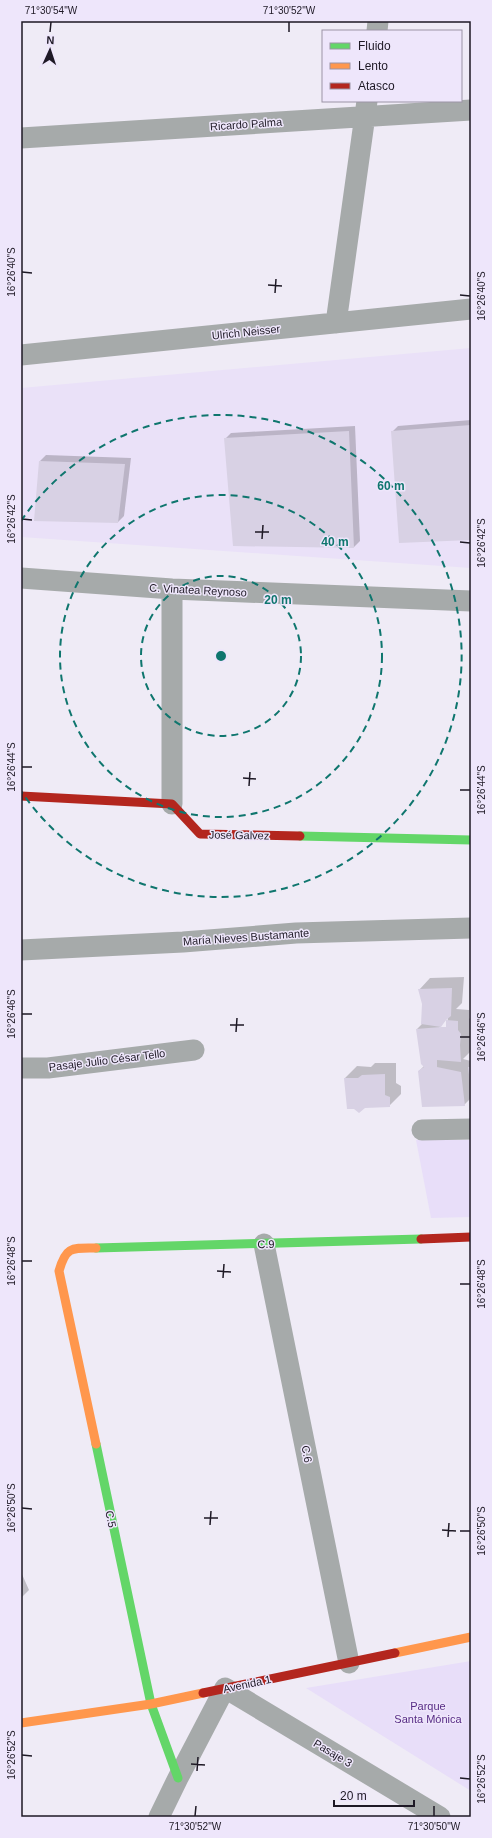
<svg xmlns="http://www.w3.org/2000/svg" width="492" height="1838" font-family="Arial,sans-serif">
  <rect width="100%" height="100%" fill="#efebf6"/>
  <!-- built -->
  <path fill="#eae1f8" d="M471 348V568L21 537V388Z"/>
  <!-- green -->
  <path fill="#e8def9" d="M416 1140H471V1217L431 1218Z
    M471 1661V1791L306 1688Z"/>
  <!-- shadow -->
  <path fill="#0003" fill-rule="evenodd" d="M471 420V539L392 432 398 426Z
    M355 426 360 541 354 547 234 545 225 439 231 433Z
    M46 455 131 458 124 516 118 522 40 461Z
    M464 977 462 1003 456 1009 469 1010V1018L471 1020V1051L463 1059 471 1061V1098L464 1105 419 1071 424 1066 422 1063 417 1029 422 1024 423 1004 419 990 430 978ZM448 1017 447 1028H439Z
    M375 1063H396V1083L401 1086V1094L389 1106 345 1078 357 1066 371 1067Z
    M21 1572 29 1590 21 1598Z"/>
  <!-- building -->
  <path fill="#d8d1e4" d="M471 425V540L399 543 391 431Z
    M349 431 354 548 233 546 224 438Z
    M39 461 125 464 118 523 34 521Z
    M452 988 451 1016 446 1020 441 1027H446V1020L458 1021V1030L461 1034 460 1045 461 1062 437 1060V1067L461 1072 465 1106 422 1107 418 1071 424 1067 421 1064 416 1029 441 1027 421 1024 422 1004 418 989Z
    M468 1067H471V1082H470Z
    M385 1074V1095L390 1097V1107L365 1108 359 1113 354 1109H347L344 1078H358L362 1075Z"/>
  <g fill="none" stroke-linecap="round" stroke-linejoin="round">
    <!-- street -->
    <path stroke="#a6aaaa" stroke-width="21" d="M377 31 378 21
      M21 138 471 110
      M336 323 367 101
      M21 355 471 309
      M21 578 172 589 471 601
      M172 589V804
      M21 950 183 942 296 933 471 928
      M21 1068H48L194 1050
      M422 1130 471 1129
      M264 1244 349 1663
      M159 1817 178 1778 225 1688 440 1817"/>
    <!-- fast -->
    <path stroke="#63d668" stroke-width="9" d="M300 836 471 840
      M96 1248 421 1239
      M96 1444 151 1704 178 1778"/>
    <!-- slow -->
    <path stroke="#ff974d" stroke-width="9" d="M96 1248C72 1248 66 1246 59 1271L96 1444
      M395 1653 471 1637
      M21 1723 151 1704 203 1693"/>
    <!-- jam -->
    <path stroke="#b3261e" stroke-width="9" d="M21 796 172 804 200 834 300 836
      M421 1239 471 1237
      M203 1693 395 1653"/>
  </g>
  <!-- ticks -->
  <path fill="none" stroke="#1e1925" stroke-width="1.5" d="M50 32 51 22M289 32V22M22 272 32 273M268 285 282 286M275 293 276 279M460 295 470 296M22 519 32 520M255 532H269M262 539 263 525M460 542 470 543M22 767H32M243 778 256 779M249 786 250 772M460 790H470M22 1014H32M230 1025H244M236 1032 237 1018M460 1037H470M22 1261H32M217 1271 231 1272M223 1278 224 1264M460 1284H470M22 1508 32 1509M204 1518H218M210 1525 211 1511M442 1530 456 1531M460 1531H470M448 1537 449 1523M22 1755 32 1756M191 1764 205 1765M197 1771 198 1757M460 1778 470 1779M195 1816 196 1806M434 1816V1806"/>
  <!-- distance rings -->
  <g fill="none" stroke="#0f766e" stroke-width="2" stroke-dasharray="7 5">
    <circle cx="221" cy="656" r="80"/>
    <circle cx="221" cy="656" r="161"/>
    <path d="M21 521A241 241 0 1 1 21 791"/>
  </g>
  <g text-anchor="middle" stroke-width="3" stroke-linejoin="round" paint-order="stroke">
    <!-- street labels -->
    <g font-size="11" fill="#1e1925" stroke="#eee6fb">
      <text transform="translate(246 124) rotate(-4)" y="4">Ricardo Palma</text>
      <text transform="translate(246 332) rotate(-6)" y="4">Ulrich Neisser</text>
      <text transform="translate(198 590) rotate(3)" y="4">C. Vinatea Reynoso</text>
      <text transform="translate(239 835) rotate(1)" y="4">José Galvez</text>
      <text transform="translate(246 937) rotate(-4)" y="4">María Nieves Bustamante</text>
      <text transform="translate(107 1060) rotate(-7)" y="4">Pasaje Julio César Tello</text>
      <text transform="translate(266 1244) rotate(-2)" y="4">C.9</text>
      <text transform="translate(307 1454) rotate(79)" y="4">C.6</text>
      <text transform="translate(111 1519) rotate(78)" y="4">C.5</text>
      <text transform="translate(247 1684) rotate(-12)" y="4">Avenida 1</text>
      <text transform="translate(333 1753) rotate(31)" y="4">Pasaje 3</text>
    </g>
    <!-- park labels -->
    <g font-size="11" fill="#572c85" stroke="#eee6fb">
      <text x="428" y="1710">Parque<tspan x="428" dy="13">Santa Mónica</tspan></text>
    </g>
  </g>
  <circle cx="221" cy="656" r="6" fill="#0f766e" stroke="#eee6fb" stroke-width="2"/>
  <g font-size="12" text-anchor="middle" font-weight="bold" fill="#0f766e" stroke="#eee6fb" stroke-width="3" stroke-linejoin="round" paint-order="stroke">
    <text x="391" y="490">60 m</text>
    <text x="335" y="546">40 m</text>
    <text x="278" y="604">20 m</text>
  </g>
  <!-- border -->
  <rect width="492" height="1838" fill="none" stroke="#eee6fb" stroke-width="44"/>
  <!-- legend -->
  <rect x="322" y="30" width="140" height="72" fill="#eee6fb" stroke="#9b94a5"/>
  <rect x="330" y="43" width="20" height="6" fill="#63d668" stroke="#9b94a5"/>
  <text x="358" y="50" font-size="12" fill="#1e1925">Fluido</text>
  <rect x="330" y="63" width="20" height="6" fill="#ff974d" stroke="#9b94a5"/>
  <text x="358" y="70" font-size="12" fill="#1e1925">Lento</text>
  <rect x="330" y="83" width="20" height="6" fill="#b3261e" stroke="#9b94a5"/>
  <text x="358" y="90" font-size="12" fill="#1e1925">Atasco</text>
  <!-- north arrow -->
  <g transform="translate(50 50) rotate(3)" stroke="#eee6fb" stroke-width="3" paint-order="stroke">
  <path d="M0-3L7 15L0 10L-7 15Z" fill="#1e1925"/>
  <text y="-6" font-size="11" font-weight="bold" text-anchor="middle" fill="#1e1925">N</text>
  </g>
  <!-- scale -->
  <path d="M334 1800v6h80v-6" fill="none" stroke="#1e1925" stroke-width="2"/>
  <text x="340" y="1800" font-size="12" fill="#1e1925" stroke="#eee6fb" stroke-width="3" paint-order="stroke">20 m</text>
  <rect x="22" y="22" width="448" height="1794" fill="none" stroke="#1e1925" stroke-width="1.5"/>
  <g font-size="10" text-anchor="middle" fill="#1e1925">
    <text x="51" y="14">71°30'54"W</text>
    <text x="289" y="14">71°30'52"W</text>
    <text transform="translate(11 272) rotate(-90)" y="4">16°26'40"S</text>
    <text transform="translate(481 296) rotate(-90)" y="4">16°26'40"S</text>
    <text transform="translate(11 519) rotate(-90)" y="4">16°26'42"S</text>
    <text transform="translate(481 543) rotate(-90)" y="4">16°26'42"S</text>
    <text transform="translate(11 767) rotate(-90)" y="4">16°26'44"S</text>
    <text transform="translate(481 790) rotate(-90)" y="4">16°26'44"S</text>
    <text transform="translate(11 1014) rotate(-90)" y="4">16°26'46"S</text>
    <text transform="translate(481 1037) rotate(-90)" y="4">16°26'46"S</text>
    <text transform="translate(11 1261) rotate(-90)" y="4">16°26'48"S</text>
    <text transform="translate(481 1284) rotate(-90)" y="4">16°26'48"S</text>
    <text transform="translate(11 1508) rotate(-90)" y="4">16°26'50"S</text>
    <text transform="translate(481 1531) rotate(-90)" y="4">16°26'50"S</text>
    <text transform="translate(11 1755) rotate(-90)" y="4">16°26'52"S</text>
    <text transform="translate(481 1779) rotate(-90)" y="4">16°26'52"S</text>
    <text x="195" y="1830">71°30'52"W</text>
    <text x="434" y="1830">71°30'50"W</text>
  </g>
</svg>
